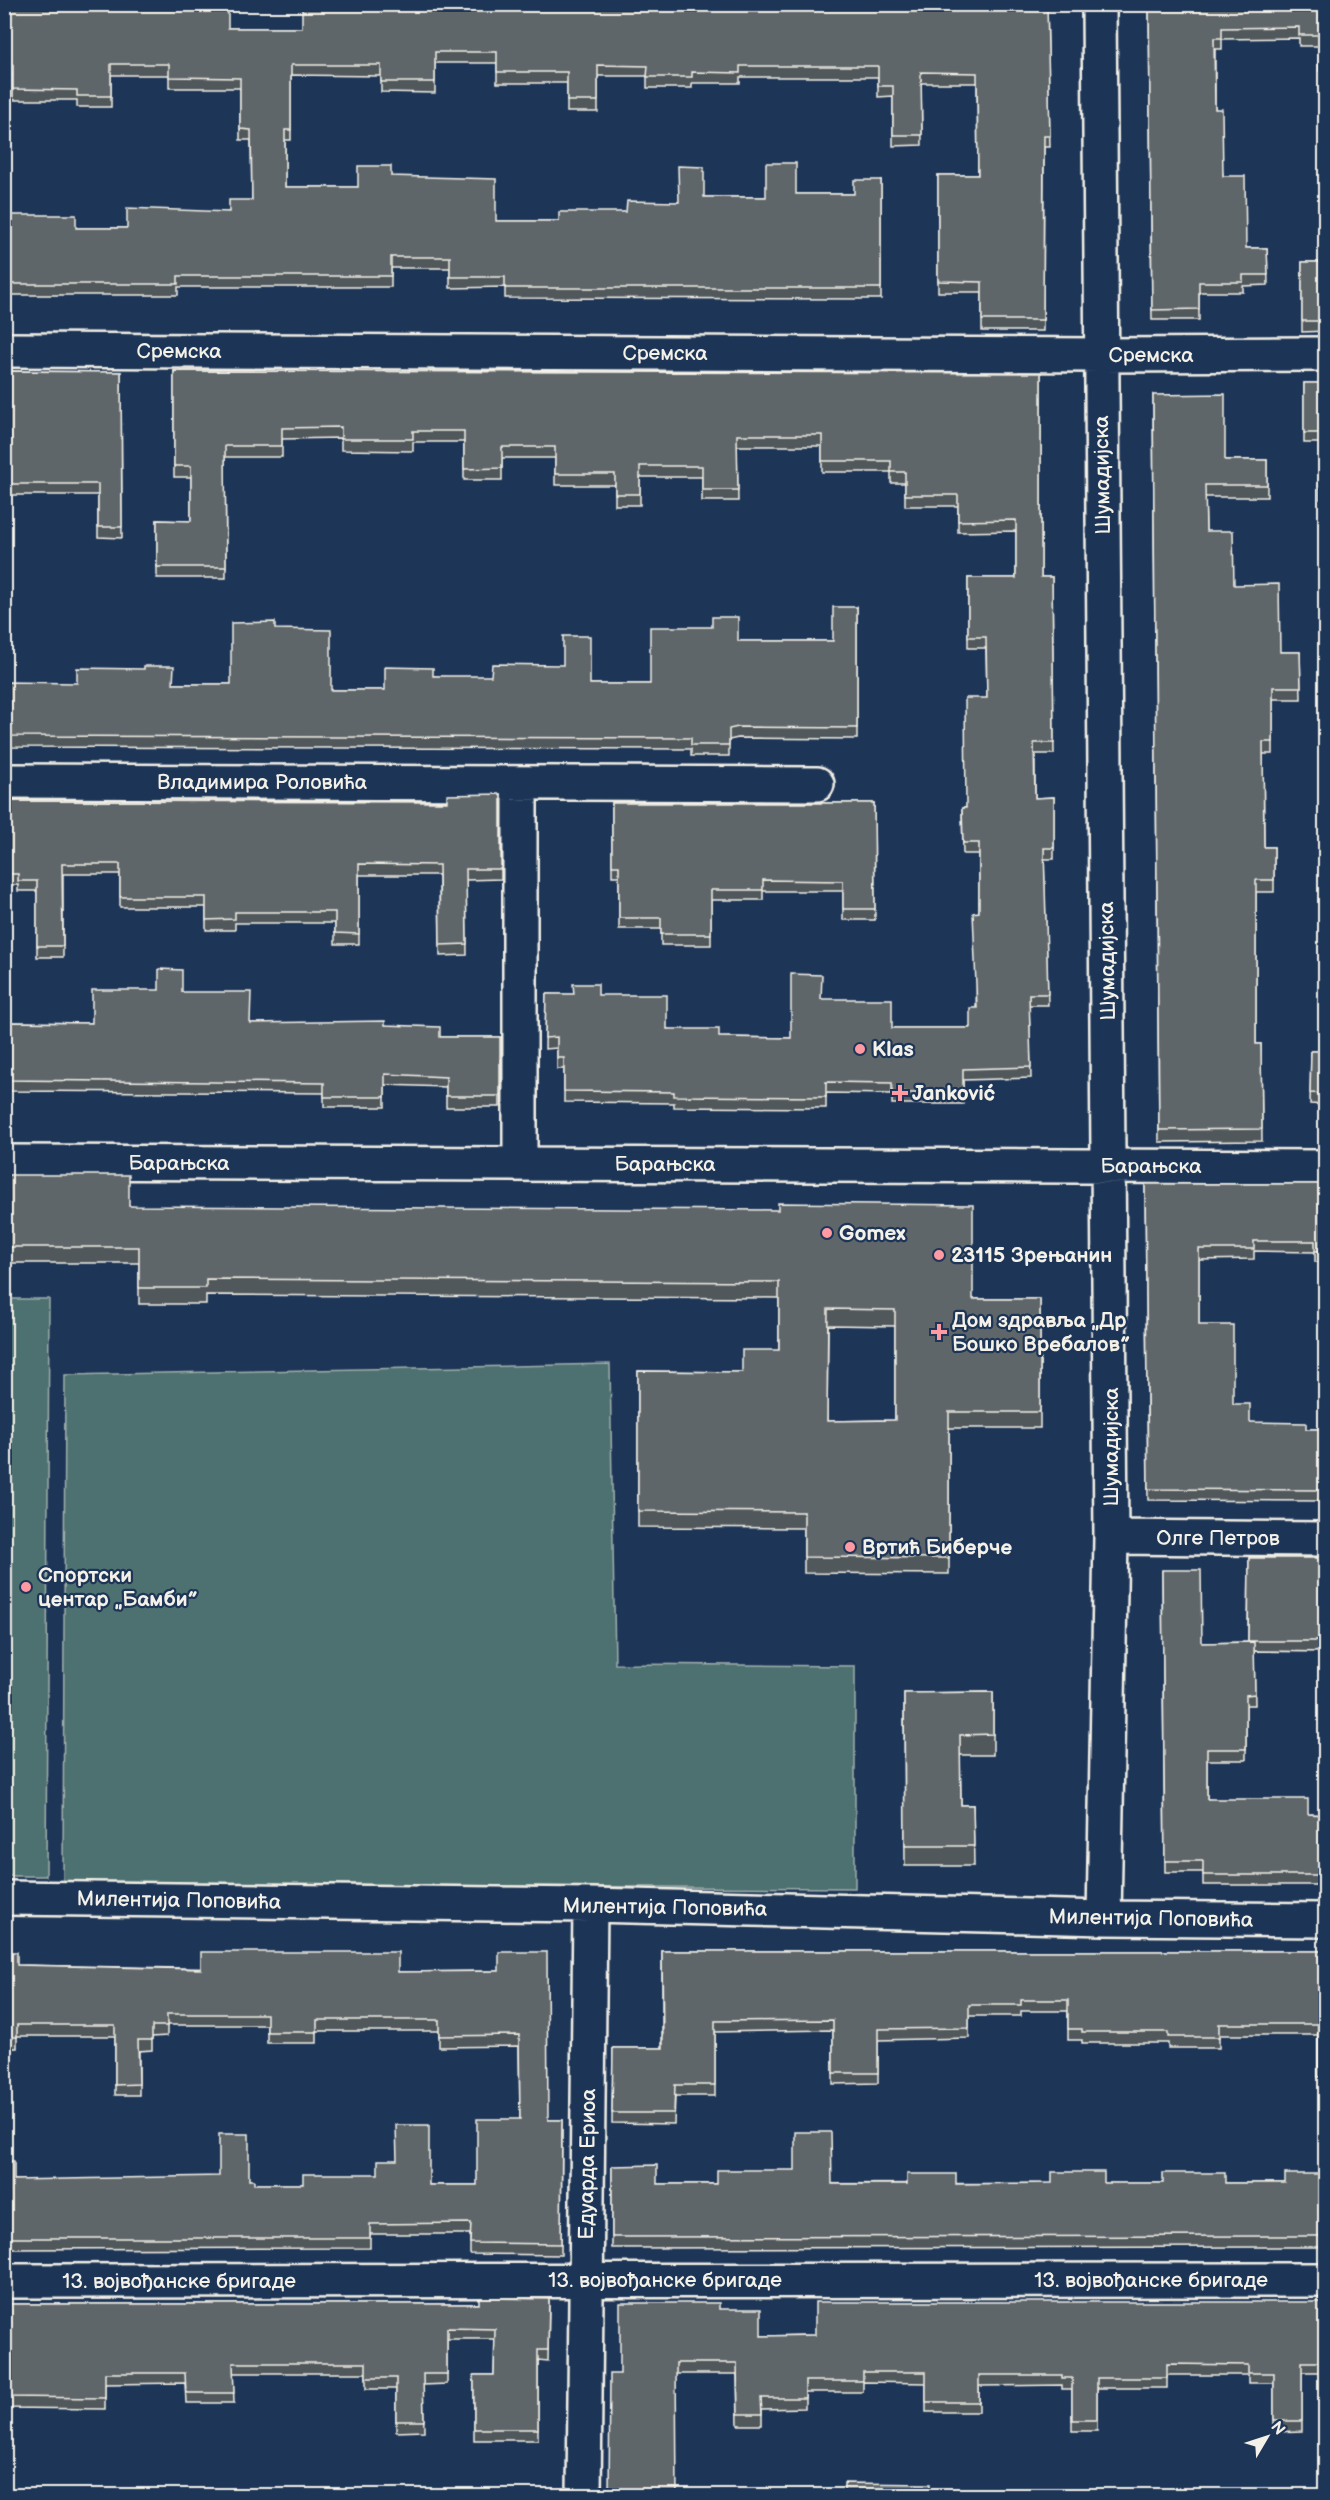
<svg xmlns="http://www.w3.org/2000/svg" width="1330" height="2500" font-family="'Balsamiq Sans',sans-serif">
  <rect width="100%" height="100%" fill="#1d3557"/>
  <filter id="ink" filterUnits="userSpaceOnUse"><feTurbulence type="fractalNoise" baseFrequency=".0167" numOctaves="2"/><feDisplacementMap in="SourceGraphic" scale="12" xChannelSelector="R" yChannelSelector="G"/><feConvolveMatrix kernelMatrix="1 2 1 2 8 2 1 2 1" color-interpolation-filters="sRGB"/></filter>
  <g filter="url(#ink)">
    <!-- green -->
    <path fill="#4e6f70" stroke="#a1b0ac" stroke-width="1.5" d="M5 1299H49L46 1876H5Z
      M610 1364 615 1664 855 1666V1888L63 1884 65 1375Z"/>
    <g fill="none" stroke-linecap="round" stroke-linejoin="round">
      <!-- minor casing -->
      <g stroke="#f4f1e8" stroke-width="38">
        <path id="minor" d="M1099 4 1111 1537 1104 1918
          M4 350 1101 355 1326 354
          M4 781 817 784
          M4 1162 1326 1167
          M520 1164V783
          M1111 1537 1326 1539
          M4 1898 590 1905 1104 1918 1326 1920
          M4 2281 1326 2280
          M584 2496 590 1905"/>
      </g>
      <!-- minor -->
      <use href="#minor" stroke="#1d3557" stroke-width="33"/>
    </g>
    <!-- wall -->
    <path fill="#51585c" stroke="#f4f1e8" stroke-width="1.5" fill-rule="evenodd" d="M4 4 228 28H302L976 6 1047 5 1050 147H1044L1043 331H982V292H938V175H978L977 83H921L922 145 893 146V96L878 97V77H740V83H692V88H647V76H598V112H567V83H497V63H435V93L381 92V76L291 75V140H285V187H358L391 176 496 221H559L626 212 704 197H766L796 194H854L881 180V299L505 298V287L450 288V268H391V287H178V295H4V215L76 228H127L229 212 252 200 251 140H240V88H169V75H111V107H77V100H13V75H4Z
      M1149 4H1326V71H1319V46H1299V38L1222 39V49H1215V109L1223 176 1246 248H1267L1268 285 1243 286V292H1199V320H1152Z
      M1302 262H1326V331L1302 332Z
      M4 371 121 372 122 538 98 537V495H4Z
      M174 371 1041 373V577H1052L1054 754H1035V798L1054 797V859H1044L1048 1005H1029L1031 1078 963 1080V1104H892V1094L826 1093V1108L674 1107V1103L564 1102V1069H557V1048L545 1049 546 994 598 995 667 1029 719 1037 791 1038 822 999 892 1028H970L976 1008 979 912V854H963L962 808H966L987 698 986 648H968V578H1016V531L958 532V506H905V483H891V472H822V446H737L738 501H702V477H640V505H615V485H555V458H502V480H464V442H413V451L341 450V438L282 439V457H225L226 578H157V520L191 521V477H174Z
      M1304 383H1326V499H1320V443H1304Z
      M1153 395 1225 460H1267V497H1205L1206 531 1234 585 1280 652H1300L1301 699H1273V754H1263L1264 847H1274V892H1256V1044H1261L1262 1141 1159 1142Z
      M857 607V739L738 738 729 740V756H691V749L4 747V690L173 684H231L275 629 331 690H385L433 676 590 684H650L738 641H833Z
      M501 794V879L466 880 467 955 440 956 439 875H359V944H335V923H235V930H206V907H120V874H63V957H37V891H18V885H4V801L447 802Z
      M612 803H874L875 920H843V891H763V900H711V945H661V929H619V876H612Z
      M182 992 251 1023 385 1025 440 1037H500V1107H446V1087L385 1085V1107H324V1093L4 1091V1022L92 1023Z
      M1311 1051H1326V1105L1310 1104Z
      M4 1175 129 1206 973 1299H1040V1428H949V1574L804 1573V1528L638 1527V1371L742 1372 779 1350V1298L206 1295V1304H139V1263H4ZM828 1325 895 1326V1420L827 1421Z
      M1145 1184H1326V1262H1315V1252L1254 1251V1259L1199 1260V1325L1233 1404 1250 1422 1306 1429H1326V1501L1148 1500Z
      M1249 1558H1326V1652L1254 1651 1255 1705H1246V1760H1207V1799L1308 1814 1326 1815V1885H1203V1872H1165L1162 1570 1202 1643 1248 1642Z
      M993 1692V1755H960L961 1805H973L974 1866H905L904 1693Z
      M662 1951H1326V2077H1318V2035H1219V2048H1168V2043H1082V2040H1068V2011H1021V2016H969V2038L878 2040V2083L833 2084V2030L715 2032V2096H675L674 2124 612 2123 613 2048H662Z
      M4 1952 17 1965 398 1972 499 1971 548 2120H562L561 2255 470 2254V2234H370V2248L4 2249V2161L14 2180H249L254 2184 477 2185 520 2119 519 2046 439 2047V2031H317V2043H267V2025H167V2036L152 2037V2050L139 2051V2095H115V2036H17V2048H4Z
      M612 2166 657 2184 1285 2183 1326 2174V2247L612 2248Z
      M549 2299 548 2361 538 2360V2440H474V2375H494L495 2339H447V2384L423 2385 424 2431 396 2432V2389H366V2373H233L234 2403H186L185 2383 105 2384V2409L4 2408V2304H479Z
      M1326 2302V2372H1302V2431L1274 2432V2383H1248V2375H1167V2388H1097V2431H1072V2389H1062V2385L979 2386V2412H926V2383L863 2382V2392H805V2408L762 2409V2425H738L737 2374H620L719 2309 761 2336 815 2335Z"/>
    <!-- building -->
    <path fill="#5e666b" stroke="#f4f1e8" stroke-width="1.5" fill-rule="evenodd" d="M4 4H228V28H302V4L1047 5 1050 136H1044L1043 320H982V282L938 281V175H978L977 73 921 72 922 135H893V86H878V66H740V73L692 72V77H647L648 66 598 65V101H567V72H497V52H435V82H381V65H291V130H285V187H358V166H391V176L496 179V221H559V212H626L627 201 679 202 678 166 704 167V197H766V163H796V194H854V180H881V288H505V277H450V257H391V276H178V284H4V215H76V228H127V208L229 212V200H252L251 130 240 129V78L169 77V64H111V96H77V90L13 89V64H4Z
      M1149 4H1326V60H1319V35H1299V27L1222 28V38H1214L1215 109H1222L1223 176H1245L1246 248H1267L1268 275H1243V282H1199V309L1152 310Z
      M1302 262H1326V321H1302Z
      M4 371 121 372 122 527H98V484H4Z
      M174 371 1041 373V577H1052L1054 743H1034L1035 798 1054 797V848H1044L1048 994H1029L1031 1067 963 1069V1093H892V1083L826 1082V1097L674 1096V1092L564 1091V1058H557V1037L545 1038 546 994H574L573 984H598V995H667V1029H719V1037L791 1038V974L822 975 821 999H892V1028H970V1008H977L973 913 979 912V843H963L962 808H966L965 698H987L986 637H968V578H1016V520L958 521V495H905V472H891V461H822V435H737L738 490H702V466H640V494H615V474H555V447H502V468L464 469V431H413V439H341V427L282 428V446H225L226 567H157V520L191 521V466H174Z
      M1304 383H1326V488H1320V433H1304Z
      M1225 394V460H1267V485H1205L1206 531H1233L1234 585 1279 584 1280 652H1300L1301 687H1273V742H1263L1264 847H1274V880H1256V1044H1261L1262 1129 1159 1130 1153 395Z
      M833 607H857V728L738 727 729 729V745H691V738L4 736V690H6V682L77 683V668L144 669V666H174L173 684H231V623L275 622V629L331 630V690H385V667L433 668V676H491L492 664 563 665V636H590V684H650V627H712V617H738V641H833Z
      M501 794V869H466L467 944 440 945 439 865 359 864V934L335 933V912H235V919L206 920V897H120V864H62L63 946H37V881H18V874H4V801L447 802V795Z
      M612 803H874L875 909H843V881L763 880V890H711V934H661V918H619V866H612Z
      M159 969 182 970V992H251L250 1023 385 1021V1025L440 1027V1037H500V1096H446V1077L385 1074V1097H324V1083L4 1080V1022L92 1023V990H159Z
      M1311 1051H1326V1094L1310 1093Z
      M4 1175H129V1206L778 1210V1203L973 1205V1299H1040V1412H949V1558L804 1557V1512L638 1511V1371L742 1372V1350H779V1282L206 1279V1288H139V1247H4ZM828 1309 895 1310V1420L827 1421Z
      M1145 1184H1326V1251H1315V1241H1254V1249H1199V1325H1233V1404H1250V1422L1306 1423V1429H1326V1490L1148 1489Z
      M1249 1558H1326V1641H1248Z
      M1162 1570H1201L1202 1643 1254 1642 1255 1694 1246 1695V1749H1207V1799H1308V1814L1326 1815V1875H1203V1861H1165Z
      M993 1692V1734L960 1735 961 1805H973L974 1846H905L904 1693Z
      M662 1951H1326V2066H1318V2024H1219V2037H1168V2032H1082V2029H1068V2000H1021V2005H969V2028L878 2029V2073H833V2020L715 2021V2085H675L674 2113H612L613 2048H663Z
      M4 1952H17V1965L201 1969V1952H398V1972L499 1971V1952H547L548 2120H562L561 2244 470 2243 471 2223 370 2224V2238H4V2161H14V2180L219 2176V2134H249V2180H254V2184H303V2174H378V2160H397L396 2125H429V2185H477V2119H520L519 2035 439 2036V2020H317V2032H267V2014H167V2026H152V2040H138L139 2084 115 2085V2025H17V2037H4Z
      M795 2132H831L832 2184H907V2174H956V2184L1052 2183V2172H1104V2183H1163V2173H1225V2183H1285V2174H1326V2236L612 2237V2166L657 2165V2184H717V2170H795Z
      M479 2298 549 2299 548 2350H538V2429H474V2375H494L495 2329 447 2328V2374H423L424 2421H396V2378H366V2363H233L234 2393H186L185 2373H105V2398L4 2397V2304H479Z
      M815 2302H1326V2362H1302V2421H1274V2373H1248V2365L1167 2364V2378H1097V2420H1072V2378H1062V2375H979V2402H926V2372H863V2381H805V2398H761L762 2414H738L737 2363H676L677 2496H609L610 2374H620V2303H719V2309H761V2336L815 2335Z
      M844 2483 930 2484V2496H800L844 2495Z"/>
  </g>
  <!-- markers -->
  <g fill="#ff9aa2" stroke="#1d3557" stroke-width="2">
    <circle cx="860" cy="1049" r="6"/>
    <path d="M897 1084h6v6h6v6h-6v6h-6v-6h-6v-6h6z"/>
    <circle cx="827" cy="1233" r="6"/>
    <circle cx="939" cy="1255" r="6"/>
    <path d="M936 1323h6v6h6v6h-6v6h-6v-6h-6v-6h6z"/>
    <circle cx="850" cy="1547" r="6"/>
    <circle cx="26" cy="1587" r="6"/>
  </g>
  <g text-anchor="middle" stroke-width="4.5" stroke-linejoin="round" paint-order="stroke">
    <!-- street labels -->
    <g font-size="21" fill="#f4f1e8" stroke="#1d3557">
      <text x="179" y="358">Сремска</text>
      <text x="665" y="360">Сремска</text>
      <text x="1151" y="362">Сремска</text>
      <text transform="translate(1102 475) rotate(-91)" y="7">Шумадијска</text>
      <text x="262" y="789">Владимира Роловића</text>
      <text transform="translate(1107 961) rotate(-91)" y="7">Шумадијска</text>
      <text x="179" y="1170">Барањска</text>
      <text x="665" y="1171">Барањска</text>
      <text x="1151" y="1173">Барањска</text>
      <text transform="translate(1111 1447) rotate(-90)" y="7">Шумадијска</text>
      <text x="1218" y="1545">Олге Петров</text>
      <text transform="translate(179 1900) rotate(1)" y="7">Милентија Поповића</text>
      <text transform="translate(665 1907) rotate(1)" y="7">Милентија Поповића</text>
      <text transform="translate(1151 1918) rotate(1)" y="7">Милентија Поповића</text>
      <text transform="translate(587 2164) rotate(-89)" y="7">Едуарда Ериоа</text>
      <text x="665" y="2287">13. војвођанске бригаде</text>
      <text x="1151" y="2287">13. војвођанске бригаде</text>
      <text x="179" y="2288">13. војвођанске бригаде</text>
    </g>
    <!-- poi labels -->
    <g font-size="21" font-weight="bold" fill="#f4f1e8" stroke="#1d3557" text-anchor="start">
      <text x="872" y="1056">Klas</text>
      <text x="912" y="1100">Janković</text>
      <text x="839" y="1240">Gomex</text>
      <text x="951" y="1262">23115 Зрењанин</text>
      <text x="952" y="1327">Дом здравља „Др<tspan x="952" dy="24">Бошко Вребалов”</tspan></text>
      <text x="862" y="1554">Вртић Биберче</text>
      <text x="38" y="1582">Спортски<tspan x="38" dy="24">центар „Бамби”</tspan></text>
    </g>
  </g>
  <!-- margin -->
  <rect width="1330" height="2500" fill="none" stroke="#1d3557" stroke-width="24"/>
  <rect x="12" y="12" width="1306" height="2476" fill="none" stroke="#f4f1e8" stroke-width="2" filter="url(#ink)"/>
  <!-- north arrow -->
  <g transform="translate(1267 2437) rotate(51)" stroke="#1d3557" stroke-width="4.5" paint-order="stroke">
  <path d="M0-4.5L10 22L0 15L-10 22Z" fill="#f4f1e8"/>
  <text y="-9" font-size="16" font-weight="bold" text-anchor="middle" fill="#f4f1e8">N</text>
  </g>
</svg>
